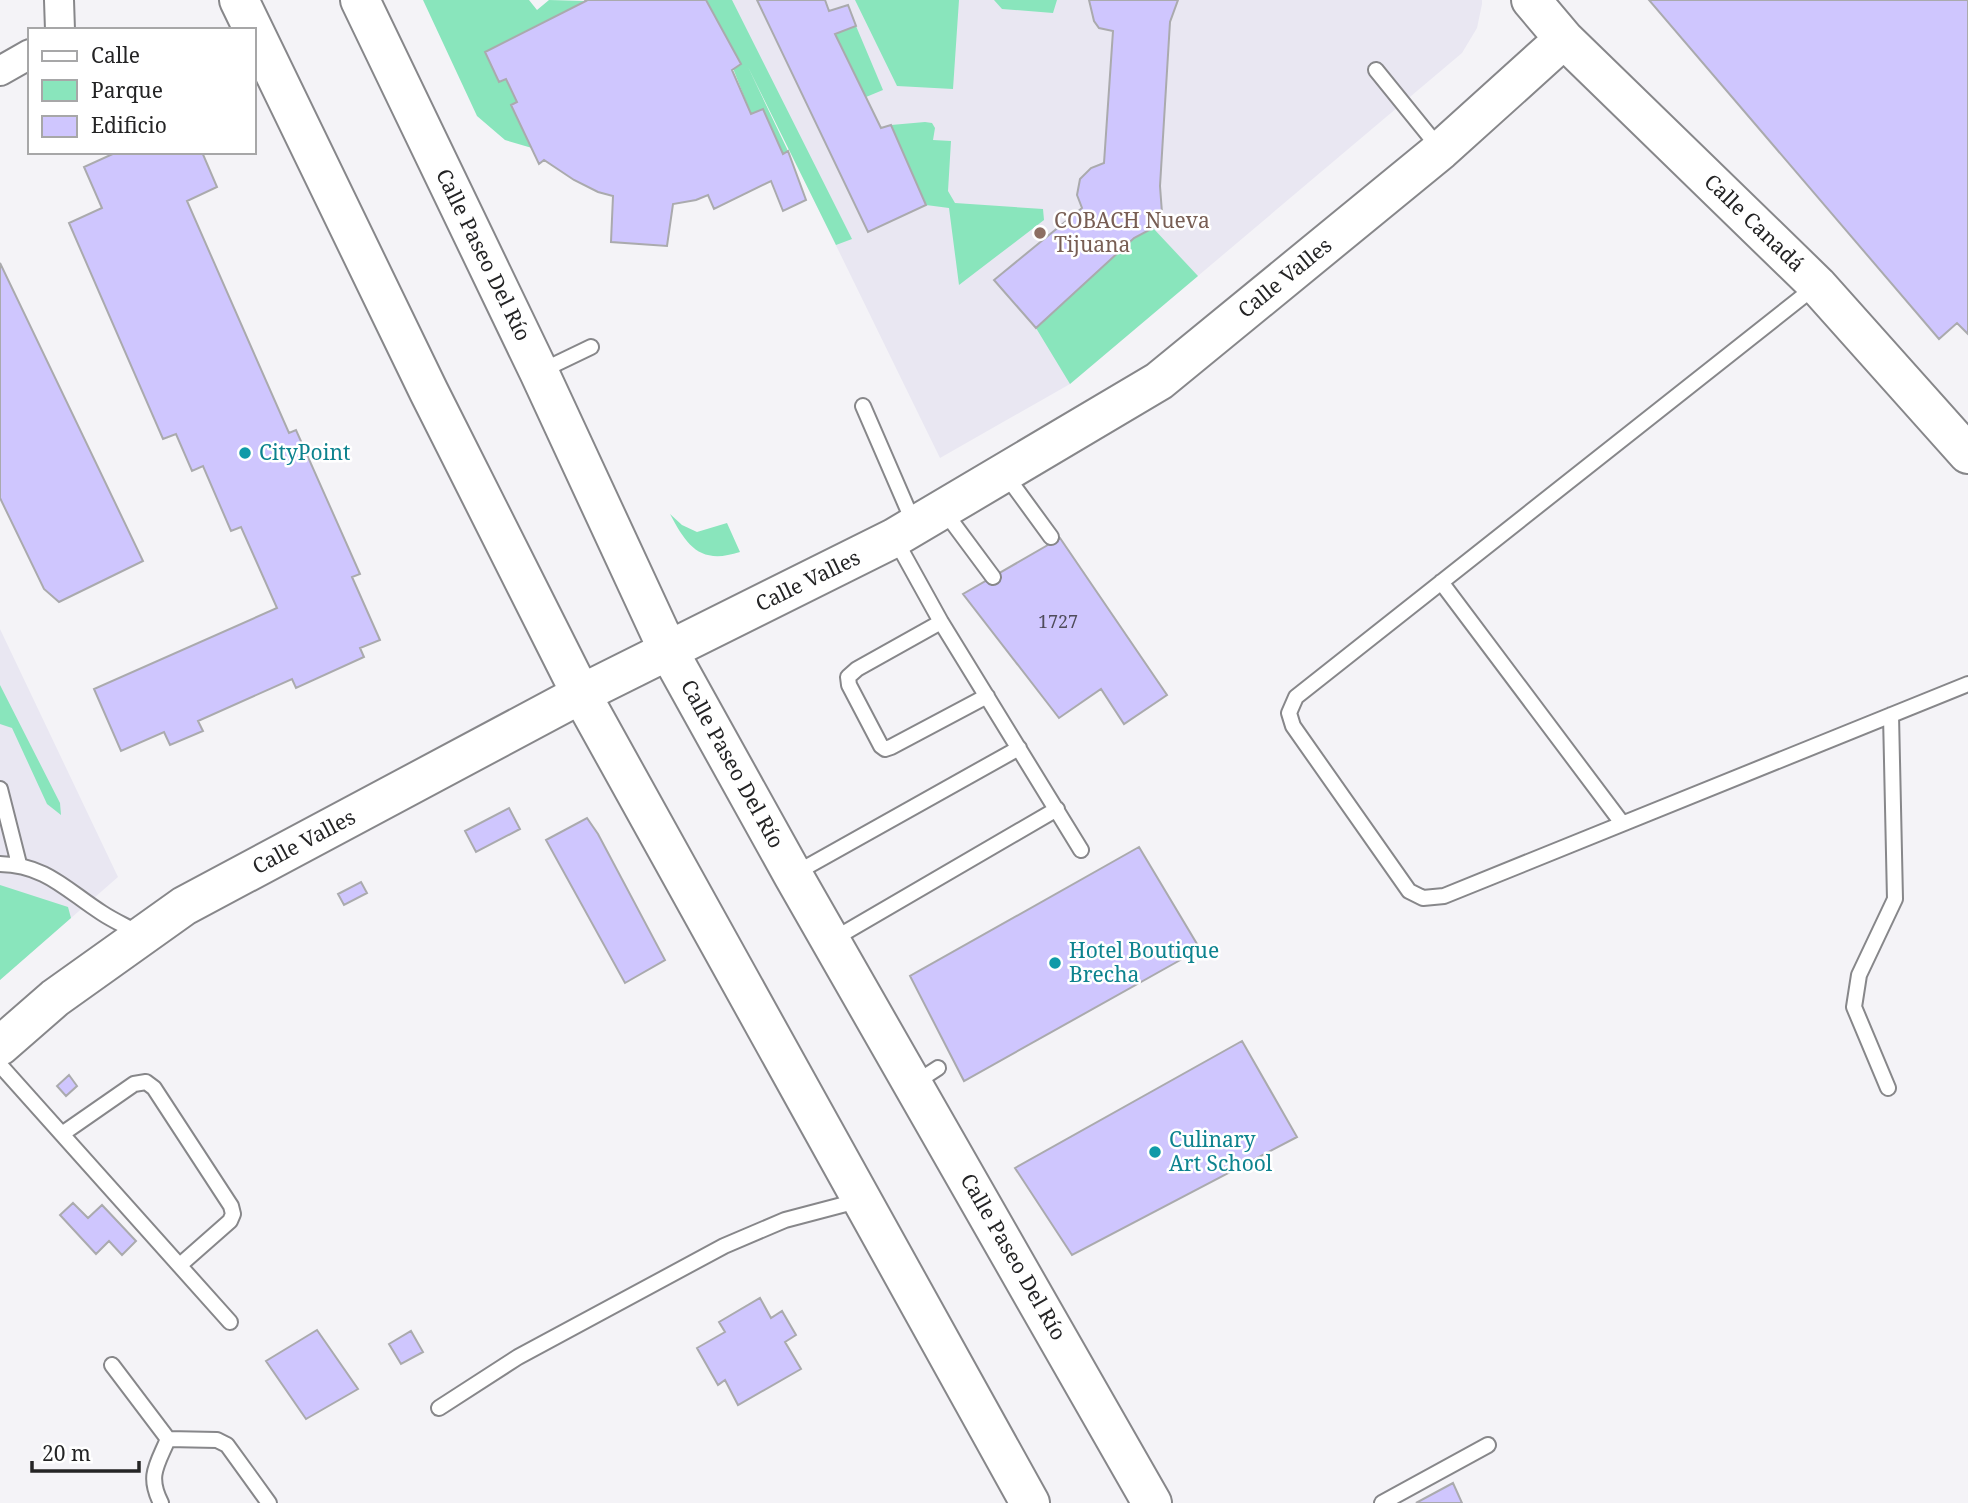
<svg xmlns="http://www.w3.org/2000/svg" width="1968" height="1503" font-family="'Noto Serif',serif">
  <rect width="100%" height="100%" fill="#f4f3f7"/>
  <!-- built -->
  <path fill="#e9e7f2" d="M716 0H1482V4L1477 28 1462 53 1070 384 940 458Z
    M0 629 118 877 0 980Z"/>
  <!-- green -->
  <path fill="#89e5bc" d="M423 0H529L537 10 549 0 586 1 506 79 517 102 511 105 532 148 505 140 477 116Z
    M706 0H732L852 239 836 245 748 67 788 151 783 154 763 109 751 114Z
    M855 0H959L953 89 897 86Z
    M994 0H1057L1053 13 1002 9Z
    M856 26 883 90 866 97 835 34Z
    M925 122 932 123 935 128 933 140 951 141 948 191 955 203 1043 209 1044 220 959 285 949 208 926 205 891 125Z
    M1153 228 1198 276 1070 384 1036 328 1134 238Z
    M670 514 682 525 697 532 727 523 740 552C700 565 687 546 670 514Z
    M0 685 60 803 61 815 47 804 12 728 0 724Z
    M0 885 68 907 71 918 0 980Z"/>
  <!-- building -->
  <path fill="#cfc6fe" stroke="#aaaaad" stroke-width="2" d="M585 0H706L741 64 732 70 751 114 763 109 783 154 788 151 806 200 783 211 771 181 714 209 708 195 696 200 673 204 667 246 611 242 613 196 598 192 574 180 544 160 539 164 511 105 517 102 506 79 499 82 485 52 586 1Z
    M757 0H825L829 11 848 5 856 26 835 34 881 128 891 125 926 205 868 232Z
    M1089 0H1178L1170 22 1160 186 1162 213 1153 228 1134 238 1036 328 994 280 1082 208 1077 195 1080 179 1091 168 1104 163 1113 31 1099 28 1094 21Z
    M1649 0H1968V334L1957 323 1939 339Z
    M117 152H202L217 187 187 201 289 433 296 430 360 574 352 577 380 640 360 648 364 657 296 688 292 679 198 721 203 731 170 745 164 732 121 751 94 689 277 608 241 527 231 531 203 466 192 471 176 434 163 439 69 223 102 208 84 167Z
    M0 263 143 561 59 602 44 589 0 498Z
    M1060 538 1167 695 1124 724 1101 689 1059 718 963 594Z
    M509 808 520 829 476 852 465 831Z
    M587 818 598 834 665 960 625 983 546 840Z
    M1139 847 1200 949 964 1081 910 976Z
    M361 882 367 893 344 905 338 894Z
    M1242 1041 1297 1137 1072 1255 1015 1168Z
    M69 1075 77 1086 66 1096 57 1086Z
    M73 1203 88 1218 102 1205 136 1241 122 1255 109 1241 96 1254 60 1215Z
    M760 1298 771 1318 782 1311 796 1335 785 1342 801 1369 738 1405 725 1380 718 1385 697 1348 725 1332 719 1322Z
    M317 1330 358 1389 306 1419 266 1361Z
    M411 1331 423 1352 401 1364 389 1344Z
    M1453 1483 1462 1503H1416Z"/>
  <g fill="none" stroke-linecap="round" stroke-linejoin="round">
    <!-- lane casing -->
    <g stroke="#87878a" stroke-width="18">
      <path id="lane" d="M1376 70 1440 149
        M1816 286 1296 697 1289 713 1293 726 1409 891 1423 898 1444 896 1968 684
        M539 372 591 347
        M863 406 915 526
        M1005 474 1051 537
        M944 511 993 577
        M895 539 941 622 1081 850
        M1441 582 1622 823
        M941 622 857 669 848 677 849 685 881 746 885 749 891 747 987 696
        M0 789 19 864
        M0 864C46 865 66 890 102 913 114 921 128 927 140 934
        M794 874 1019 748
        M832 940 1057 809
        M0 1065 230 1322
        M915 1083 938 1068
        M1888 1088 1854 1007 1859 975 1895 899 1891 715
        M62 1134 134 1084 146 1082 154 1088 231 1206 233 1214 230 1221 180 1265
        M112 1365 168 1439C157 1465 147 1476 161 1503
        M439 1408 518 1357 724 1246 785 1220 861 1200
        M168 1439 217 1440 227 1445 269 1503
        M1382 1503 1488 1445"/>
    </g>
    <!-- street casing -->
    <g stroke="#87878a" stroke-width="32">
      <path id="street" d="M59 0 60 30
        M0 71 30 54"/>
    </g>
    <!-- secondary casing -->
    <g stroke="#87878a" stroke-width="42">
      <path id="secondary" d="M239 0 429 392 581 694 1030 1503
        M360 0 539 372 668 650 793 875 1152 1503
        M1531 0 1564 39 1817 285 1968 454
        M0 1046 55 998 184 906 581 694 894 538 1159 381 1441 150 1564 39"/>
    </g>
    <!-- lane -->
    <use href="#lane" stroke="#fff" stroke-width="14"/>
    <!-- street -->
    <use href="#street" stroke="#fff" stroke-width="28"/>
    <!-- secondary -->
    <use href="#secondary" stroke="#fff" stroke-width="38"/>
  </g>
  <!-- markers -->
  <circle fill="#8d6e63" stroke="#fff" stroke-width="2.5" cx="1040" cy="233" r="7"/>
  <g fill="#0f9aa8" stroke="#fff" stroke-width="2.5">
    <circle cx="245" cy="453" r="7"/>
    <circle cx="1055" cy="963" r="7"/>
    <circle cx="1155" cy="1152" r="7"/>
  </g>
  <g text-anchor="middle" stroke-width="5" stroke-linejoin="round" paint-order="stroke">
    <!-- number labels -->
    <g font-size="18" fill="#4f4c5b">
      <text x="1058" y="628">1727</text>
    </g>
    <!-- education labels -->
    <g font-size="21" fill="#785e54" stroke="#fff" text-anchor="start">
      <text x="1054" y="228">COBACH Nueva<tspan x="1054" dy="24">Tijuana</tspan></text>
    </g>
    <!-- street labels -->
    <g font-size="21" fill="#242425" stroke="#fff">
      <text transform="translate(1754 223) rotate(44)" y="7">Calle Canadá</text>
      <text transform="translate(483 255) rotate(64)" y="7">Calle Paseo Del Río</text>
      <text transform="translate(1285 278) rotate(-39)" y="7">Calle Valles</text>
      <text transform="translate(808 581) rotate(-26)" y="7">Calle Valles</text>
      <text transform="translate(732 764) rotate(61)" y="7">Calle Paseo Del Río</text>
      <text transform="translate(304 842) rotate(-28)" y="7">Calle Valles</text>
      <text transform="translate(1013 1257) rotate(60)" y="7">Calle Paseo Del Río</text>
    </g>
    <!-- culture labels -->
    <g font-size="21" fill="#0d838f" stroke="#fff" text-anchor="start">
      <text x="259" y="460">CityPoint</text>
      <text x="1069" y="958">Hotel Boutique<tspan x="1069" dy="24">Brecha</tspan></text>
      <text x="1169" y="1147">Culinary<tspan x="1169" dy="24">Art School</tspan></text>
    </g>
  </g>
  <!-- legend -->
  <rect x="28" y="28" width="228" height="126" fill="#ffffff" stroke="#a7a7a8" stroke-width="2"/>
  <rect x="42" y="51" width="35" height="10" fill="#ffffff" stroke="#a7a7a8" stroke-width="2"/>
  <text x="91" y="63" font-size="21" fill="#242425">Calle</text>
  <rect x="42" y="80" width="35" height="21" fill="#89e5bc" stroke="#a7a7a8" stroke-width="2"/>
  <text x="91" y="98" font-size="21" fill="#242425">Parque</text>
  <rect x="42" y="116" width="35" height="21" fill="#cfc6fe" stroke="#a7a7a8" stroke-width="2"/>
  <text x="91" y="133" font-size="21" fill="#242425">Edificio</text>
  <!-- scale -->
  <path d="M32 1461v10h107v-10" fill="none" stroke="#242425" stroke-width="3.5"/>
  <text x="42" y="1461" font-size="21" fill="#242425" stroke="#ffffff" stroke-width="5" paint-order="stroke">20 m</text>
</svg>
